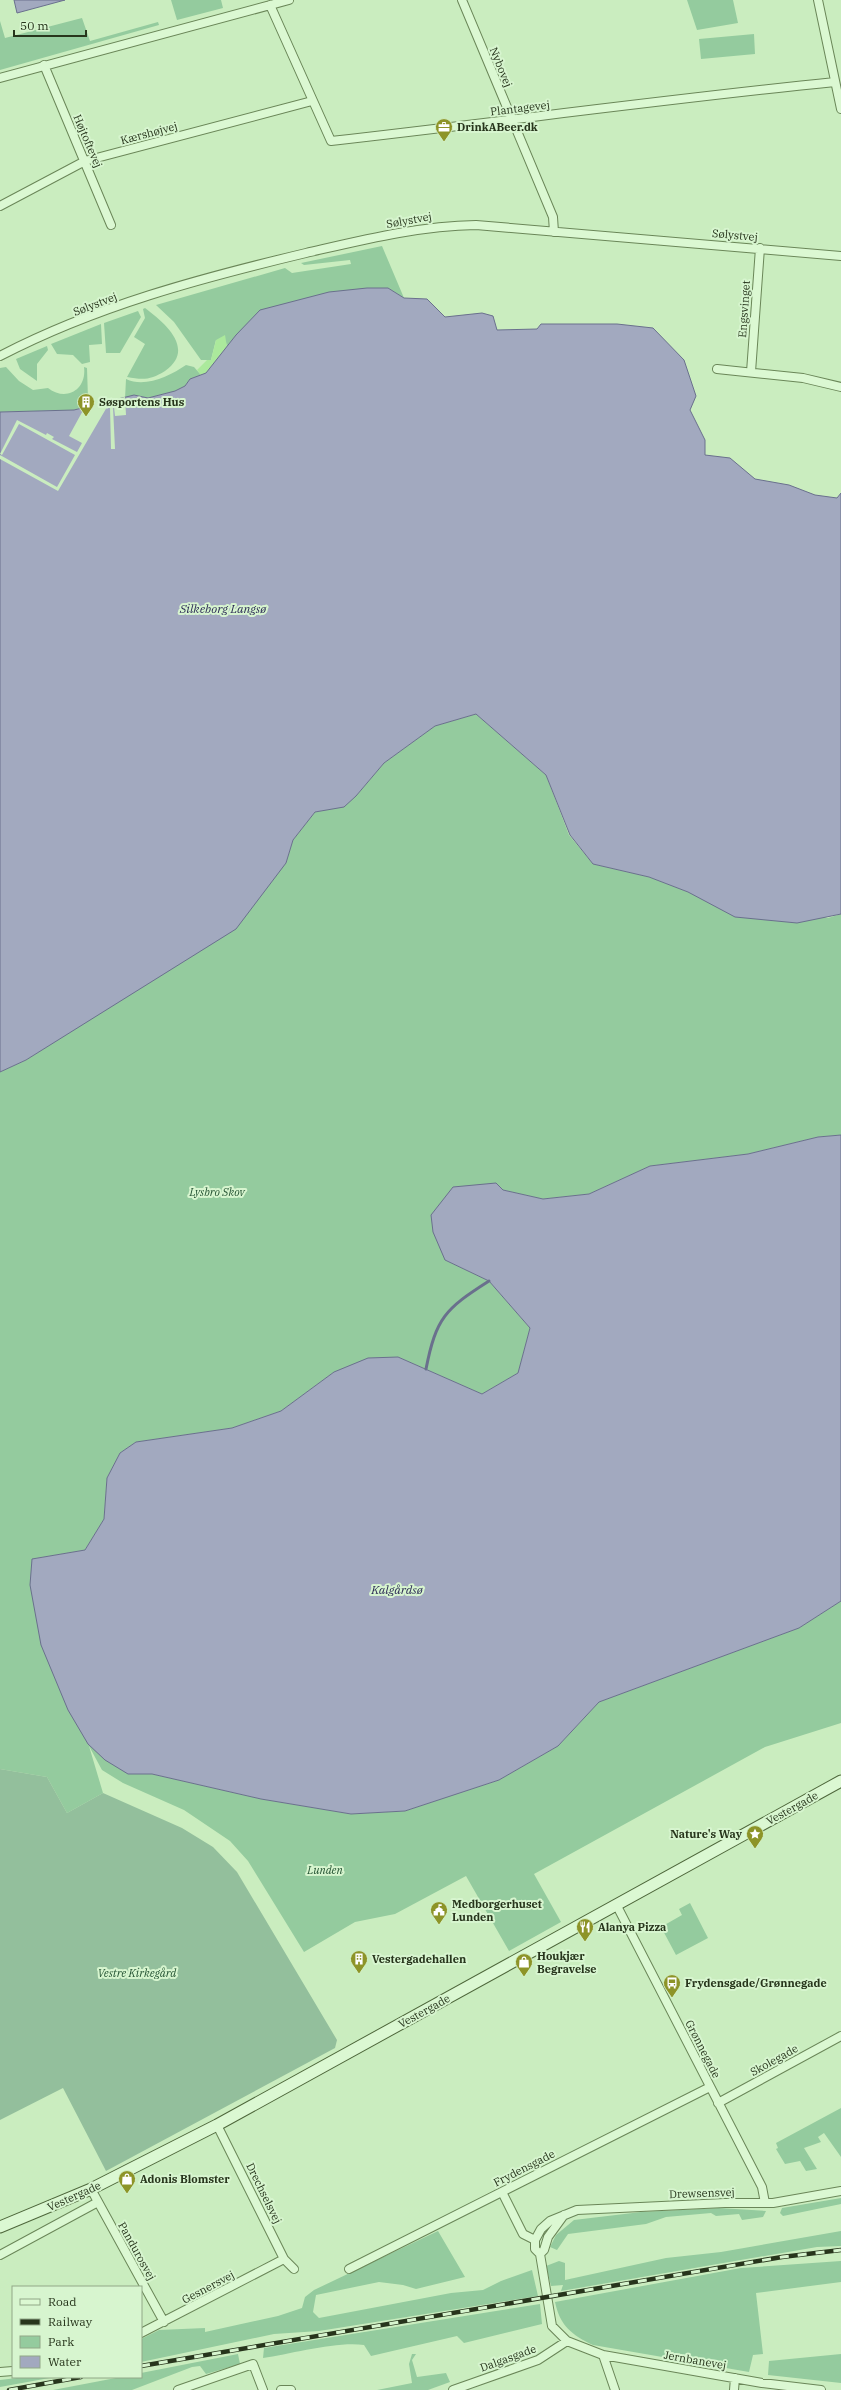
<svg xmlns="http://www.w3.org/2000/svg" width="841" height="2390" font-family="'IBM Plex Serif',serif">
  <rect width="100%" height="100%" fill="#caedbf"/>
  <!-- green -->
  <path fill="#94cb9e" d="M171 0H221L223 8 177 20Z
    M687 0H733L738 23 697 30Z
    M82 18 90 41 158 22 159 25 0 70V21L5 38Z
    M754 34 755 54 701 59 699 39Z
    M382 246 404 298 388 288 236 335 227 347 226 343 216 340 211 360H201L174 322 156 305 285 268 292 273 351 264 350 260 304 265 301 263Z
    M145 308C165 323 196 349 165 371 151 380 143 380 127 377L145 344 134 337 145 318 143 309Z
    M138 311 141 317 120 353H106L104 323Z
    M101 324 102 344 89 345 90 362 82 364 73 355 57 354 51 344Z
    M47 346 48 350 37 364V381L20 369 16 359Z
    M186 365 194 367 201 375 190 379 185 386 175 391 148 398 135 395 125 399 126 379C145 388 170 376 186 365Z
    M6 367 19 381 33 390 48 388C66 402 87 390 84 367L87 368 88 399 83 407 74 410 0 412V368Z
    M476 714 546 775 569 835 593 864 649 877 688 892 828 918 841 914V1135L818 1137 748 1154 650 1166 589 1194 543 1199 503 1190 445 1260 489 1281 530 1328 518 1373 482 1394 398 1357 334 1372 281 1411 232 1428 136 1442 120 1453 107 1478 104 1519 85 1550 33 1559 128 1774H152L261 1799 351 1814 405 1811 499 1780 558 1746 599 1702 799 1628 841 1601V1723L765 1747 534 1874 561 1922 509 1951 466 1876 395 1914 355 1922 304 1952 248 1861 230 1841 184 1810 123 1783 102 1770 89 1746 103 1793 67 1813 47 1777 0 1769V1072L26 1060 101 1012 286 863 293 840 315 812 344 806 356 796 384 763 435 726Z
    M690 1903 708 1938 676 1955 661 1927 682 1915 679 1909Z
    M841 2108V2157L824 2133 818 2137 821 2142 804 2148 817 2169 806 2171 800 2161 785 2164 776 2149 778 2148 776 2143Z
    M841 2198V2204L783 2216 780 2213 782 2208Z
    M719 2208 766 2211 763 2217 742 2220 739 2214 716 2216 711 2213 666 2217 646 2224 568 2234 557 2250 550 2247 556 2235 574 2220 641 2212Z
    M438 2231 465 2277 416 2289 403 2285 379 2282 316 2295 313 2312 319 2318 451 2293 483 2290 501 2281 532 2270 538 2296 319 2331 274 2334 141 2362V2339L159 2330 205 2328V2332L278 2316 302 2308 305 2297 314 2290Z
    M841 2231V2246L817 2247 561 2291 563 2285 551 2286 546 2266 559 2261 565 2263V2280L666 2258 721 2252Z
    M841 2261V2282L756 2293 763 2354 753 2355 749 2372 593 2345C572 2335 560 2326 555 2302L741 2268Z
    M540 2304 542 2324 464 2343 457 2336 371 2356 364 2345C337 2341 291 2354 263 2358L264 2348Z
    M238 2354 240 2364 206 2374 200 2366 192 2367 132 2390H53L121 2377H141V2373Z
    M412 2354H416L412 2360 417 2377 446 2373 450 2382 428 2390H377L412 2383 409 2364Z
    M841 2354V2383L768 2375 769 2361Z
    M25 2377H55L0 2387V2380Z"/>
  <!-- sand -->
  <path fill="#abe99c" d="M225 335 227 347 206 373 201 375 197 370 207 360H211L216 340Z"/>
  <!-- cemetery -->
  <path fill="#93bf9c" d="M0 1769 47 1777 67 1813 103 1793 182 1828 213 1847 237 1872 337 2040 335 2048 106 2171 63 2088 0 2120Z"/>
  <!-- water -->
  <path fill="#a2a9bf" stroke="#6a708d" d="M14 0H65L17 13Z
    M367 288H388L404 298 427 299 445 317 482 313 493 316 497 330 537 329 541 324H617L653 328 684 360 696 396 690 410 705 440V455L730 458 755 479 789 485 815 495 837 498 841 493V914L797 923 735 917 688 892 649 877 593 864 570 835 546 775 476 714 435 726 384 763 356 796 344 807 315 812 293 840 286 863 236 929 26 1060 0 1072V412L74 410 134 395 148 398 175 391 185 386 190 379 206 373 236 335 260 310 329 292Z
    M841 1135V1601L799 1628 599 1702 558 1746 499 1780 405 1811 351 1814 261 1799 152 1774H128L105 1760 88 1744 68 1710 41 1645 30 1585 32 1559 85 1550 104 1519 107 1478 120 1453 136 1442 232 1428 281 1411 334 1372 368 1358 398 1357 482 1394 518 1373 530 1328 489 1281 445 1260 433 1232 431 1215 453 1187 496 1183 503 1190 543 1199 589 1194 650 1166 748 1154 818 1137Z"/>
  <!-- pier -->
  <path fill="#caedbf" d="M125 397 126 415 115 416 114 407H113L115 449H111L110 407H107L58 491 0 459V455L57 487 75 455 19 424 2 455 0 454 17 420 46 435 47 433 54 437 52 439 77 452 82 443 69 436 86 405Z"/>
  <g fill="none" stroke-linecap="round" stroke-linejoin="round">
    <!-- stream -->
    <path stroke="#6a708d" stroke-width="3" d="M426 1369C436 1318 445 1309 489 1281"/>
    <!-- street casing -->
    <g stroke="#6a8658" stroke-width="10">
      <path id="street" d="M462 0 553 217 554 232
        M818 0 841 109
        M270 5 331 141C499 122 667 99 835 82
        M44 65 111 225
        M0 78 289 0
        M0 206 85 161 312 101
        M0 356C96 306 201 278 306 253 363 240 418 226 476 225L841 256
        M717 369 803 378 841 387
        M751 372 760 248
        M617 1906 762 2187 765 2203
        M718 2103 841 2036
        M217 2125 284 2259 294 2269
        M91 2189 164 2322
        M502 2192 523 2234 535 2240
        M540 2254 544 2250 548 2237 564 2215
        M0 2255 98 2202
        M349 2269 710 2087
        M141 2333 284 2259
        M603 2355 615 2390
        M0 2372 13 2371
        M178 2390 253 2364 263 2390
        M281 2390H291
        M453 2390 538 2360 567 2341
        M734 2390 735 2378
        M821 2390 762 2383 603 2355 567 2341 552 2326 540 2254 535 2249V2240L541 2229 550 2221 577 2210 725 2203H773L841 2191"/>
    </g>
    <!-- secondary casing -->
    <g stroke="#4e673b" stroke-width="13">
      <path id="secondary" d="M0 2227 91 2189 217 2125 841 1781"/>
    </g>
    <!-- street -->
    <use href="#street" stroke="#dbf8d2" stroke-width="8"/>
    <!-- secondary -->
    <use href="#secondary" stroke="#dbf8d2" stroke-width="11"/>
    <!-- rail casing -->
    <g stroke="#27351c" stroke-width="4.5">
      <path id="rail" d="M141 2366 782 2257 841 2250
        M9 2390 81 2377"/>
    </g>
    <!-- rail -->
    <use href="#rail" stroke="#d7f5cf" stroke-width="3" stroke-dasharray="9" stroke-linecap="butt"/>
  </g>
  <!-- icons -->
  <defs>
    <g id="office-pin" transform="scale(0.9)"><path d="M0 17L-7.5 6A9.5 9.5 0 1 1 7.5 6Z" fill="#8d9428" stroke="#d7f5cf"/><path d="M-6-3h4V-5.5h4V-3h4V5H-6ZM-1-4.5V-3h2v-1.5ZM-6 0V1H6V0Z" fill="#fff"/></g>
    <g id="building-pin" transform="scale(0.9)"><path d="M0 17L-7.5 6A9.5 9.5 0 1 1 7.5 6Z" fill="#8d9428" stroke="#d7f5cf"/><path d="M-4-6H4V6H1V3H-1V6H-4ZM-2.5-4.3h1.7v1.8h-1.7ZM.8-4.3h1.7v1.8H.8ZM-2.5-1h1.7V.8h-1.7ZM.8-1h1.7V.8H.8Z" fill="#fff"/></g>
    <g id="sight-pin" transform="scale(0.9)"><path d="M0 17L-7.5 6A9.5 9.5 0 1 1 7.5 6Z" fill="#8d9428" stroke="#d7f5cf"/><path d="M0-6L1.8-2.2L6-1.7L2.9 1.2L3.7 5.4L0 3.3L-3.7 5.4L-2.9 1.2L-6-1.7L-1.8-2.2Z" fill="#fff"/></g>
    <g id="civic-pin" transform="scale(0.9)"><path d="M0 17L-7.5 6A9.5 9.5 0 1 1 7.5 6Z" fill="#8d9428" stroke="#d7f5cf"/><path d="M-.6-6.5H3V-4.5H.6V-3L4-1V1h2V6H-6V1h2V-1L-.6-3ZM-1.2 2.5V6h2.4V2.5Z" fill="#fff"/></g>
    <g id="restaurant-pin" transform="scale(0.9)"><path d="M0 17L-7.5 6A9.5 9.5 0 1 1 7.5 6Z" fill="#8d9428" stroke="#d7f5cf"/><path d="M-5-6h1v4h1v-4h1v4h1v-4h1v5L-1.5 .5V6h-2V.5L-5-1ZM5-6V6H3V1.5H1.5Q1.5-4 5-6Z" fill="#fff"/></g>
    <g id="shop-pin" transform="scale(0.9)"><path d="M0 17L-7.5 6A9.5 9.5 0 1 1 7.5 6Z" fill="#8d9428" stroke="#d7f5cf"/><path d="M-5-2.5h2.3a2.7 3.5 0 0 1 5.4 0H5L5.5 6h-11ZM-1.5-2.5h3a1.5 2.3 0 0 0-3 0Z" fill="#fff"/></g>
    <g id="bus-pin" transform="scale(0.9)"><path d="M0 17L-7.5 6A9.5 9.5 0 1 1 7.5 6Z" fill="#8d9428" stroke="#d7f5cf"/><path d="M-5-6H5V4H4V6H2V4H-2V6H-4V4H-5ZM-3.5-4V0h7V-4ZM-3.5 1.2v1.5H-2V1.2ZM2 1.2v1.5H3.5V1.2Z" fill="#fff"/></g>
  </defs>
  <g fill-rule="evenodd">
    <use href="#office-pin" x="444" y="127"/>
    <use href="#building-pin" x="86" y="402"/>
    <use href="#sight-pin" x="755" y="1834"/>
    <use href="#civic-pin" x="439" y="1910"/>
    <use href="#restaurant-pin" x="585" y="1927"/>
    <use href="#building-pin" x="359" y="1959"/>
    <use href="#shop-pin" x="524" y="1962"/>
    <use href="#bus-pin" x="672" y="1983"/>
    <use href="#shop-pin" x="127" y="2179"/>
  </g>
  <g text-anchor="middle" stroke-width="4" stroke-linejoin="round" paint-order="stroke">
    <!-- street labels -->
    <g font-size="11" fill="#27351c" stroke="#d7f5cf">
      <text transform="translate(501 67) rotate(68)" y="4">Nybovej</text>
      <text transform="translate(520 108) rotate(-7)" y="4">Plantagevej</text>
      <text transform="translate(149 133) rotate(-15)" y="4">Kærshøjvej</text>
      <text transform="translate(88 141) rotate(67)" y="4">Højtoftevej</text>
      <text transform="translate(409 220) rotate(-10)" y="4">Sølystvej</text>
      <text transform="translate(735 235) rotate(5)" y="4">Sølystvej</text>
      <text transform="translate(95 304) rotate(-21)" y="4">Sølystvej</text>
      <text transform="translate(744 309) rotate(-86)" y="4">Engsvinget</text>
      <text transform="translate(792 1808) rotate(-29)" y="4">Vestergade</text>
      <text transform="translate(424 2011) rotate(-29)" y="4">Vestergade</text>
      <text transform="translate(703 2049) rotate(63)" y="4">Grønnegade</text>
      <text transform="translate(774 2060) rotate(-29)" y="4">Skolegade</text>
      <text transform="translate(524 2168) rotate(-27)" y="4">Frydensgade</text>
      <text transform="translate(264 2193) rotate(64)" y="4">Drechselsvej</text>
      <text transform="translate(702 2193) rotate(-2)" y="4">Drewsensvej</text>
      <text transform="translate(74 2196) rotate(-24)" y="4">Vestergade</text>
      <text transform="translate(137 2251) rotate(61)" y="4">Pandurosvej</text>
      <text transform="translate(208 2287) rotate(-28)" y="4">Gesnersvej</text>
      <text transform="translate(508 2358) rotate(-20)" y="4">Dalgasgade</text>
      <text transform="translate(695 2360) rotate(10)" y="4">Jernbanevej</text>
    </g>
    <!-- poi labels -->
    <g font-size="11" font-weight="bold" fill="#27351c" stroke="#d7f5cf" text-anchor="start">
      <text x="457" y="131">DrinkABeer.dk</text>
      <text x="99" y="406">Søsportens Hus</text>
      <text x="742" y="1838" text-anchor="end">Nature's Way</text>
      <text x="452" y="1908">Medborgerhuset<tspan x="452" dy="13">Lunden</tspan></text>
      <text x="598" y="1931">Alanya Pizza</text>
      <text x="537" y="1960">Houkjær<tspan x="537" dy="13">Begravelse</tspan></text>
      <text x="372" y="1963">Vestergadehallen</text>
      <text x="685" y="1987">Frydensgade/Grønnegade</text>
      <text x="140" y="2183">Adonis Blomster</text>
    </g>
    <!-- park labels -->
    <g font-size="11" font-style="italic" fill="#235232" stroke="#d7f5cf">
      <text x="217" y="1196">Lysbro Skov</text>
      <text x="325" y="1874">Lunden</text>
      <text x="137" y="1977">Vestre Kirkegård</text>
    </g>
    <!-- water labels -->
    <g font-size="12" font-style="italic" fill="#2c2b55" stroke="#d7f5cf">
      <text x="223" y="613">Silkeborg Langsø</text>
      <text x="397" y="1594">Kalgårdsø</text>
    </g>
  </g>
  <!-- legend -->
  <rect x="12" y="2286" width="130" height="92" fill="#d7f5cf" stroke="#91a887"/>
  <rect x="20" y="2299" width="20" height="6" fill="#dbf8d2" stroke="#91a887"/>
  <text x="48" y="2306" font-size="12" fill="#27351c">Road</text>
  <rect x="20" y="2319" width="20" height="6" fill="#27351c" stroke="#91a887"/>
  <text x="48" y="2326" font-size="12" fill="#27351c">Railway</text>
  <rect x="20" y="2336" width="20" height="12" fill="#94cb9e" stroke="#91a887"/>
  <text x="48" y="2346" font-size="12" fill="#27351c">Park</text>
  <rect x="20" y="2356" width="20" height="12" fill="#a2a9bf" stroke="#91a887"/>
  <text x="48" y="2366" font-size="12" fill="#27351c">Water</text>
  <!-- scale -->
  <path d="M14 30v6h72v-6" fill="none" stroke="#27351c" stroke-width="2"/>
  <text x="20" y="30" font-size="12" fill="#27351c" stroke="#d7f5cf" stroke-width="3" paint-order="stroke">50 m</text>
</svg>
